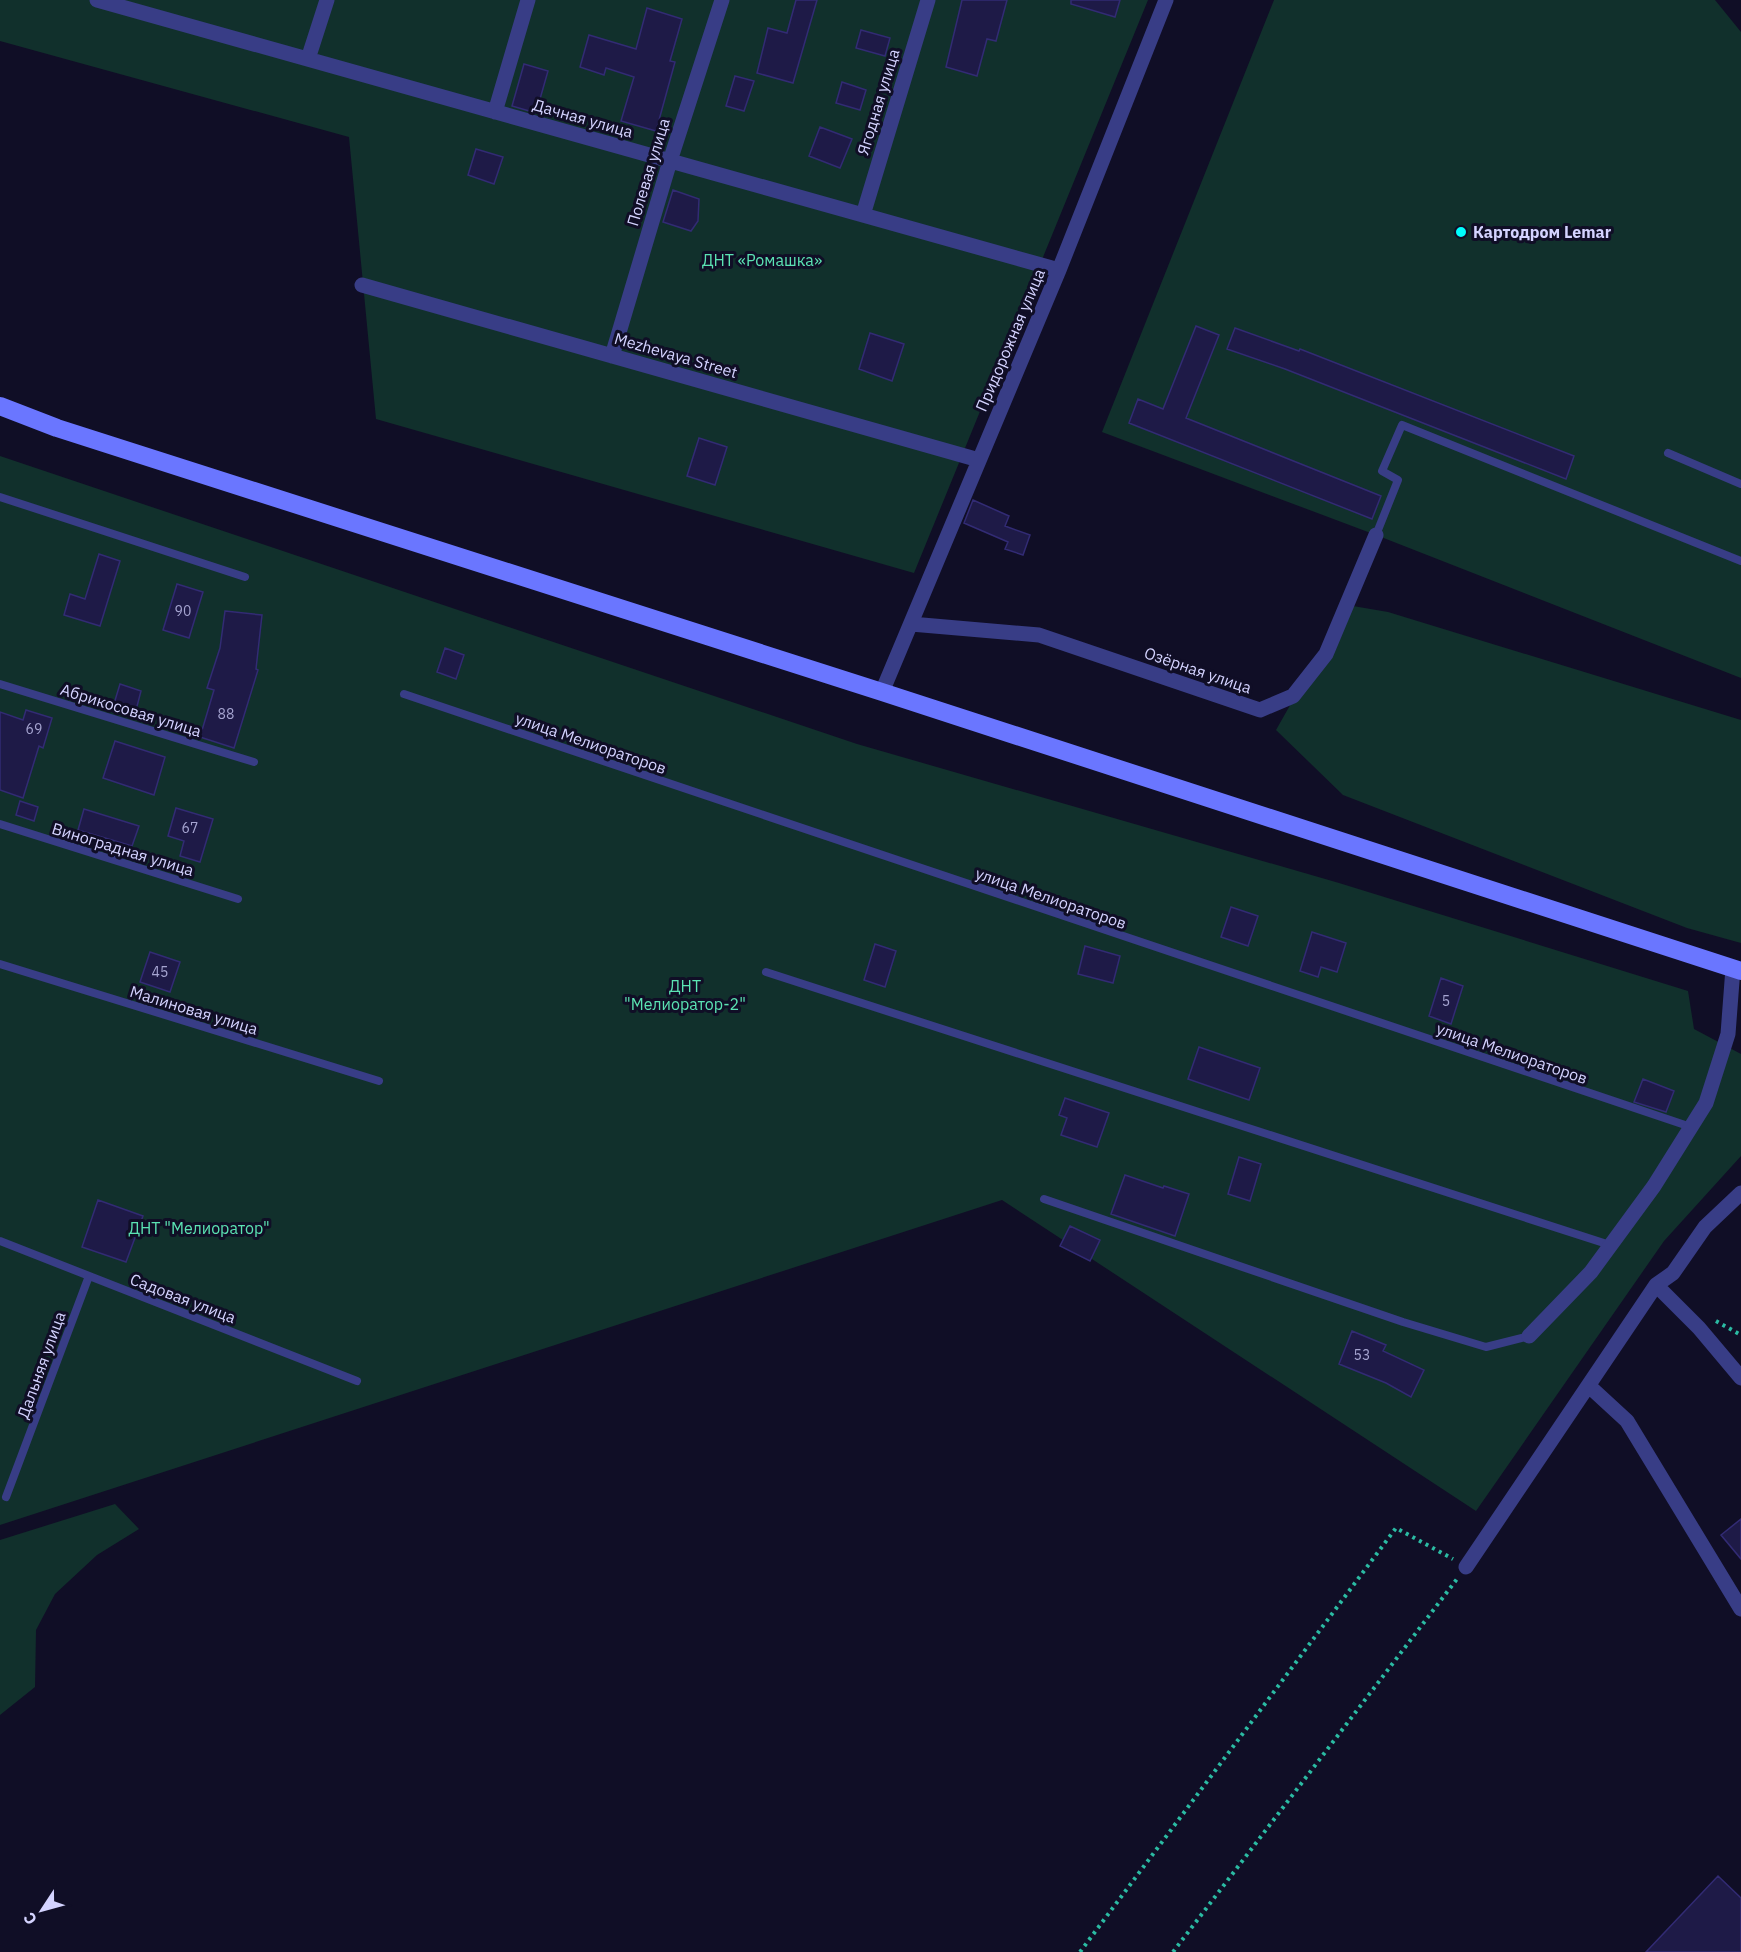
<svg xmlns="http://www.w3.org/2000/svg" width="1741" height="1952" font-family="'IBM Plex Sans',sans-serif">
  <rect width="100%" height="100%" fill="#100e26"/>
  <!-- green -->
  <path fill="#11302c" d="M0 0H1148L914 573 376 419 349 137 0 41Z
    M1274 0H1715L1741 32V678L1376 535 1102 432Z
    M0 456 857 744 1339 883 1688 991 1694 1029 1741 1054V1156L1664 1241 1476 1511 1002 1200 0 1525Z
    M1347 605 1388 612 1741 720V943L1687 928 1343 795 1276 730Z
    M115 1504 139 1529 97 1555 55 1594 36 1630 35 1687 0 1715V1540Z"/>
  <!-- building -->
  <path fill="#1e1a47" stroke="#322b74" stroke-width="1.5" d="M796 0H817L793 83 757 73 768 28 787 33Z
    M962 0H1007L996 41 987 39 977 76 946 67Z
    M1071 0H1120L1115 17 1071 4Z
    M647 8 682 19 670 61 675 62 656 131 621 121 634 77 606 68 604 75 580 67 589 35 636 49Z
    M861 30 890 38 885 56 856 48Z
    M524 64 548 71 536 113 512 106Z
    M735 76 754 81 744 111 726 106Z
    M842 82 866 90 860 110 836 103Z
    M820 127 852 139 840 168 809 156Z
    M476 149 503 157 494 184 468 175Z
    M673 190 699 199 698 221 691 231 663 222Z
    M1196 326 1219 335 1186 418 1381 496 1372 519 1129 423 1138 399 1163 409Z
    M1235 328 1299 351 1300 349 1574 456 1566 479 1285 369 1227 349Z
    M870 333 904 344 892 381 859 369Z
    M699 438 727 447 715 485 687 476Z
    M973 500 1009 516 1005 526 1030 535 1023 555 1005 549 1008 542 964 523Z
    M99 554 120 561 100 626 64 615 70 594 85 599Z
    M177 584 203 592 189 638 163 630Z
    M225 611 262 615 256 669 258 670 234 748 200 737 214 690 207 688 220 648Z
    M445 648 464 655 456 679 437 672Z
    M120 684 141 691 135 714 113 707Z
    M26 710 52 718 43 748 39 746 23 798 0 790V712L23 720Z
    M115 741 165 757 154 795 103 778Z
    M20 801 38 807 34 821 16 815Z
    M176 808 213 819 200 862 180 856 184 841 168 836Z
    M84 809 139 826 132 846 78 830Z
    M1231 907 1258 916 1248 946 1221 937Z
    M1312 932 1346 943 1337 972 1321 967 1318 977 1300 971Z
    M875 944 896 951 885 987 864 980Z
    M1085 946 1120 956 1113 983 1078 974Z
    M150 952 180 962 170 992 140 982Z
    M1441 978 1463 986 1451 1024 1429 1016Z
    M1199 1047 1260 1068 1249 1100 1188 1079Z
    M1643 1079 1674 1091 1666 1112 1634 1102Z
    M1065 1098 1109 1113 1097 1147 1061 1135 1067 1118 1059 1115Z
    M1239 1157 1261 1164 1250 1201 1228 1194Z
    M1125 1175 1163 1188 1164 1186 1189 1194 1175 1236 1111 1214Z
    M98 1200 143 1216 126 1262 82 1247Z
    M1070 1226 1100 1240 1090 1261 1060 1246Z
    M1352 1331 1386 1345 1383 1351 1424 1370 1411 1397 1386 1383 1339 1364Z
    M1741 1519V1559L1721 1535Z
    M1718 1876 1741 1898V1952H1646Z"/>
  <g fill="none" stroke-linecap="round" stroke-linejoin="round">
    <!-- path -->
    <path stroke="#2bbba3" stroke-width="4" stroke-dasharray="3 4.5" stroke-linecap="butt" d="M1716 1321 1741 1335
      M1080 1952 1396 1528 1453 1559
      M1173 1952 1457 1579"/>
    <!-- lane -->
    <path stroke="#383d86" stroke-width="8" d="M1668 453 1741 484
      M0 497 245 577
      M1376 535 1398 480 1382 471 1402 425 1741 561
      M0 684 254 762
      M404 694 1691 1127
      M0 824 238 899
      M0 964 379 1081
      M766 972 1610 1245
      M1044 1199 1403 1322 1486 1347 1529 1336
      M0 1241 357 1381
      M6 1497 89 1276"/>
    <!-- street -->
    <path stroke="#383d86" stroke-width="15" d="M97 0 1059 270
      M308 59 327 0
      M495 112 528 0
      M863 215 928 0
      M362 285 979 460
      M612 356 670 161 722 0
      M911 624 1039 635 1260 710 1293 696 1326 654 1376 535
      M882 692 1059 270 1166 0
      M1656 1285 1699 1328 1741 1378
      M1529 1336 1591 1272 1654 1186 1706 1103 1728 1034 1733 968
      M1589 1386 1627 1421 1741 1609
      M1466 1567 1656 1285 1673 1273 1705 1227 1741 1193"/>
    <!-- secondary -->
    <path stroke="#6a76ff" stroke-width="18" d="M0 406 57 428 882 692 1741 971"/>
  </g>
  <!-- markers -->
  <circle fill="#00fefd" stroke="#100e26" stroke-width="2" cx="1461" cy="232" r="6"/>
  <g text-anchor="middle" stroke-width="6" stroke-linejoin="round" paint-order="stroke">
    <!-- number labels -->
    <g font-size="14" fill="#a6a5d1">
      <text x="183" y="616">90</text>
      <text x="226" y="719">88</text>
      <text x="34" y="734">69</text>
      <text x="190" y="833">67</text>
      <text x="160" y="977">45</text>
      <text x="1446" y="1006">5</text>
      <text x="1362" y="1360">53</text>
    </g>
    <!-- street labels -->
    <g font-size="16" fill="#d4d3ff" stroke="#100e26">
      <text transform="translate(878 102) rotate(-73)" y="6">Ягодная улица</text>
      <text transform="translate(583 118) rotate(16)" y="6">Дачная улица</text>
      <text transform="translate(648 172) rotate(-73)" y="6">Полевая улица</text>
      <text transform="translate(1010 340) rotate(-67)" y="6">Придорожная улица</text>
      <text transform="translate(676 355) rotate(16)" y="6">Mezhevaya Street</text>
      <text transform="translate(1198 670) rotate(19)" y="6">Озёрная улица</text>
      <text transform="translate(131 710) rotate(17)" y="6">Абрикосовая улица</text>
      <text transform="translate(591 743) rotate(19)" y="6">улица Мелиораторов</text>
      <text transform="translate(123 849) rotate(17)" y="6">Виноградная улица</text>
      <text transform="translate(1051 898) rotate(19)" y="6">улица Мелиораторов</text>
      <text transform="translate(194 1010) rotate(17)" y="6">Малиновая улица</text>
      <text transform="translate(1512 1053) rotate(19)" y="6">улица Мелиораторов</text>
      <text transform="translate(183 1298) rotate(21)" y="6">Садовая улица</text>
      <text transform="translate(41 1365) rotate(-70)" y="6">Дальняя улица</text>
    </g>
    <!-- poi labels -->
    <g font-size="16" font-weight="bold" fill="#d4d3ff" stroke="#100e26" text-anchor="start">
      <text x="1473" y="238">Картодром Lemar</text>
    </g>
    <!-- park labels -->
    <g font-size="16" fill="#5be3b3" stroke="#100e26">
      <text x="762" y="266">ДНТ «Ромашка»</text>
      <text x="685" y="992">ДНТ<tspan x="685" dy="18">"Мелиоратор-2"</tspan></text>
      <text x="199" y="1234">ДНТ "Мелиоратор"</text>
    </g>
  </g>
  <!-- north arrow -->
  <g transform="translate(42 1910) rotate(234)" stroke="#100e26" stroke-width="4.5" paint-order="stroke">
  <path d="M0-4.5L10 22L0 15L-10 22Z" fill="#d4d3ff"/>
  <text y="-9" font-size="16" font-weight="bold" text-anchor="middle" fill="#d4d3ff">С</text>
  </g>
</svg>
